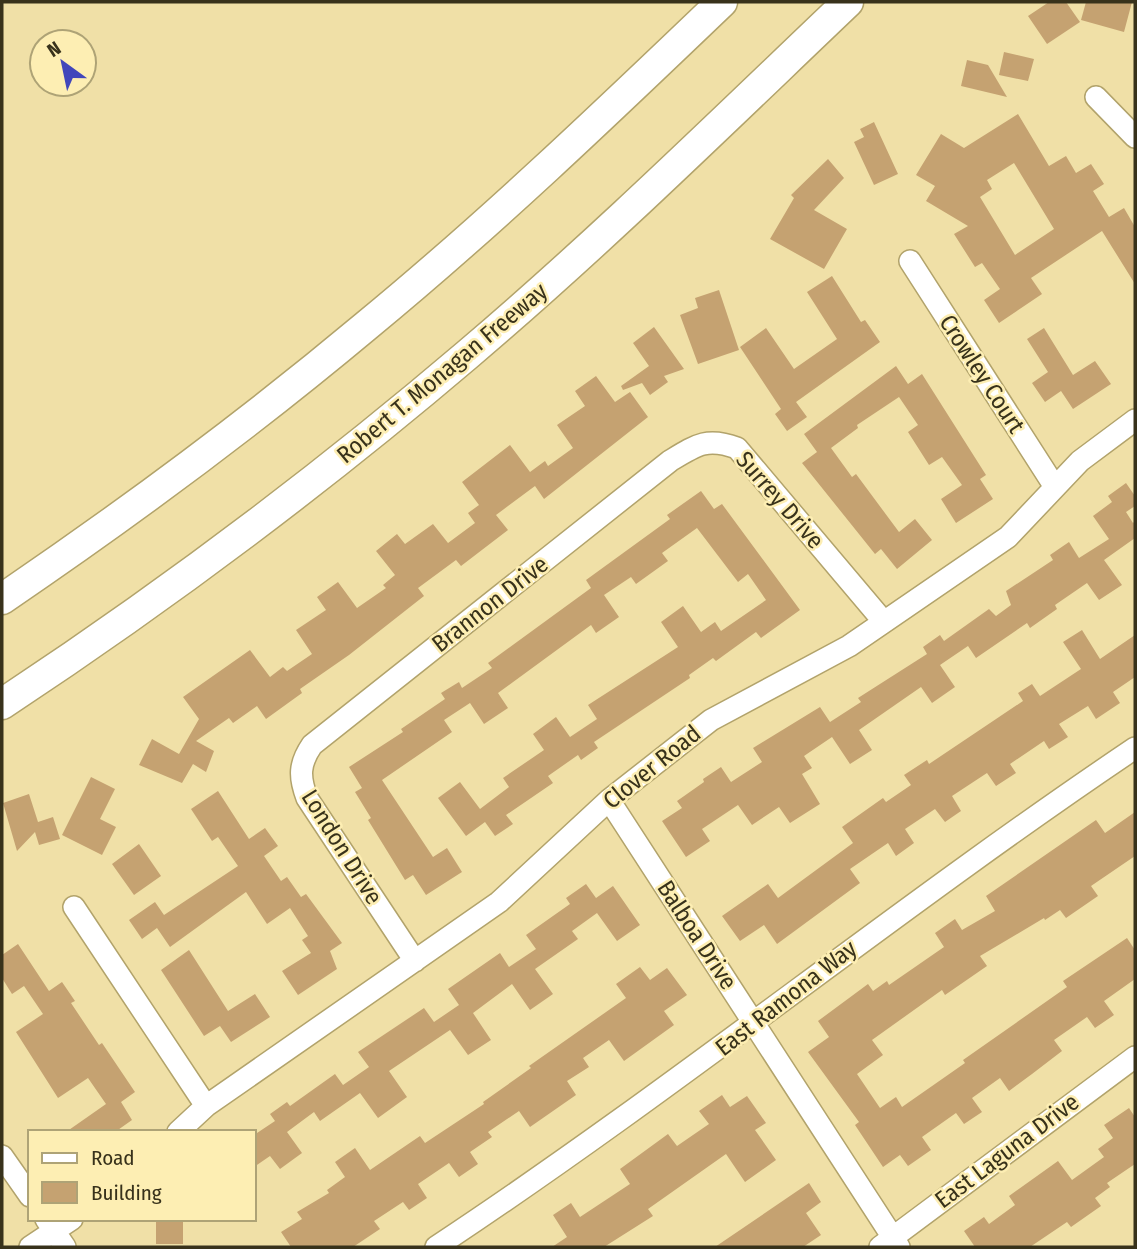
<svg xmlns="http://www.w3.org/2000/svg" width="1137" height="1249" font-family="'Fira Sans Condensed',sans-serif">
  <rect width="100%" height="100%" fill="#f0e0a7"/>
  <!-- building -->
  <path fill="#c5a271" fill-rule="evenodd" d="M1049 2H1066L1080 22 1047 44 1028 16Z
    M1086 2H1132L1124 32 1081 20Z
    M1004 52 1034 59 1028 81 999 75Z
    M967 60 988 65 1007 97 961 86Z
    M1018 114 1049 166 1066 156 1076 173 1091 164 1104 184 1093 191 1109 217 1124 208 1135 227V284L1102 231 1031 278 1042 294 999 323 984 300 1000 289 982 263 975 267 954 234 968 226 926 201 935 186 916 175 941 134 964 148ZM1014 163 1054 229 1015 255 980 197 992 189 987 180Z
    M874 122 898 174 874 185 854 142 864 137 860 129Z
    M828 159 844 178 814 210 847 229 824 269 770 239 794 198 791 195Z
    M832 276 861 322 865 320 880 342 796 402 807 417 787 431 775 414 781 409 740 347 766 328 794 369 837 339 807 292Z
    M719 290 739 350 698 364 680 315 698 308 695 298Z
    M654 327 684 369 664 376 668 382 650 395 642 383 623 390 621 386 649 366 633 343Z
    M1044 328 1073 375 1095 361 1111 384 1073 409 1061 391 1045 402 1032 383 1048 372 1027 339Z
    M896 366 908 384 922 374 986 475 980 479 993 499 956 523 941 499 962 485 942 457 929 465 908 432 918 425 899 397 857 425 858 428 831 448 852 477 856 474 899 532 915 519 932 540 897 569 881 549 875 554 802 463 817 452 804 434Z
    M596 376 615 402 630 392 648 417 544 499 535 486 496 515 508 530 461 566 456 560 418 588 424 596 349 655 300 689 302 693 266 719 257 706 233 723 229 718 196 741 214 751 206 772 193 764 182 783 139 765 152 739 179 754 199 719 183 697 250 650 270 677 283 667 287 671 312 654 296 630 326 610 317 597 338 582 357 608 386 588 383 585 395 575 376 551 397 534 405 544 433 524 448 543 475 523 468 513 479 505 462 482 510 445 530 472 545 461 548 466 573 448 557 425 585 406 575 391Z
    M1126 483 1135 496V506L1126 512 1133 523 1135 521V538L1104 560 1122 585 1099 600 1087 583 1055 605 1057 609 1030 628 1027 623 976 658 968 646 940 665 955 687 932 703 921 687 859 730 872 750 850 764 832 737 804 756 812 768 802 774 820 804 790 823 779 807 752 825 738 805 702 829 710 841 686 857 662 821 682 808 677 801 704 782 703 779 721 767 731 782 762 762 753 748 820 707 830 722 861 702 858 698 927 654 923 647 940 635 944 641 989 609 996 616 1011 605 1006 591 1053 560 1050 555 1069 542 1079 558 1109 539 1093 516 1112 502 1108 496Z
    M701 491 714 509 722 504 800 610 761 638 756 632 716 661 713 658 689 675 690 678 594 742 598 748 581 760 578 755 548 776 553 783 506 815 513 824 495 836 485 822 466 836 438 798 460 782 480 809 509 787 503 778 544 750 533 734 556 717 570 737 597 719 588 705 678 647 661 622 683 606 701 632 715 622 721 631 766 600 748 574 738 582 697 528 662 553 668 561 636 584 631 577 604 595 619 617 596 633 591 625 498 693 508 708 484 724 470 703 444 720 452 732 382 780 433 857 447 848 462 872 426 895 413 875 405 880 368 820 371 818 355 792 362 788 349 767 403 732 401 729 445 699 441 693 459 682 462 688 492 668 488 663 591 588 586 580 670 519 667 515Z
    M1082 630 1100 659 1135 635V677L1113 692 1120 703 1096 719 1088 706 1059 724 1068 737 1049 749 1044 741 1010 764 1016 773 996 786 987 773 952 796 961 811 945 822 935 809 905 829 914 843 896 856 888 843 850 869 860 883 777 944 764 925 740 941 722 916 768 884 778 898 853 843 842 827 883 798 886 802 911 785 904 775 927 760 929 764 1023 701 1018 693 1032 684 1040 696 1081 669 1063 642Z
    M91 777 115 789 100 819 116 827 102 855 62 835Z
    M218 791 249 839 265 828 278 846 264 856 281 881 287 877 301 897 306 894 342 943 330 951 337 969 298 995 282 971 311 953 302 940 308 936 290 908 267 924 246 892 170 947 157 928 142 939 129 920 155 902 164 915 238 866 218 837 212 841 191 809Z
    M29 794 38 822 53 817 60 839 39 845 35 832 17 851 3 803Z
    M1135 812V856L1091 886 1098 896 1066 918 1060 910 1045 920 1044 918 980 956 987 966 945 995 942 990 872 1040 883 1055 857 1074 880 1108 896 1097 902 1107 965 1063 963 1060 1067 987 1063 981 1127 938 1135 950V979L1104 1001 1114 1015 1095 1028 1087 1017 1054 1040 1062 1051 1032 1074 1009 1091 1000 1078 972 1098 982 1112 964 1124 956 1113 922 1137 931 1150 908 1166 900 1155 883 1167 855 1125 859 1122 808 1052 829 1037 818 1021 868 984 873 991 887 981 889 985 944 947 935 933 955 919 962 930 995 911 986 896 1096 820 1105 833Z
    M139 844 161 876 134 895 112 864Z
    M586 884 596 898 613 886 640 925 617 941 597 913 572 931 578 939 535 969 553 994 530 1010 512 984 473 1013 491 1040 468 1055 450 1030 389 1071 407 1097 378 1118 360 1093 320 1121 314 1112 287 1132 302 1153 280 1169 270 1156 254 1167V1135L275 1121 270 1114 287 1102 290 1106 335 1074 343 1085 369 1067 358 1052 424 1008 434 1022 459 1005 448 989 500 953 509 967 536 949 526 935 570 904 566 898Z
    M18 944 49 991 62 982 75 1001 71 1003 99 1045 102 1043 135 1092 121 1102 132 1120 115 1132H66L106 1104 88 1078 58 1098 16 1032 43 1014 24 986 12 994 2 978V955Z
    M189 950 228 1011 255 994 270 1017 231 1042 220 1026 204 1036 161 970Z
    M640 967 650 980 667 968 687 995 664 1011 674 1025 624 1061 609 1040 583 1058 589 1067 567 1081 576 1095 530 1127 519 1111 488 1132 492 1137 470 1152 478 1164 459 1177 449 1163 418 1184 427 1198 409 1210 403 1202 374 1221 380 1229 353 1247H291L281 1232 302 1219 297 1212 329 1193 327 1190 345 1177 335 1162 355 1148 370 1170 420 1136 425 1143 484 1104 483 1102 531 1068 529 1066 626 998 616 984Z
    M722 1095 730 1107 747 1096 766 1123 755 1130 776 1160 745 1182 726 1154 648 1209 653 1216 604 1247H552L567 1237 553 1215 571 1203 580 1217 630 1184 620 1169 668 1134 677 1146 709 1124 699 1111Z
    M1129 1108 1135 1117V1164L1107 1183 1110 1187 1095 1198 1101 1206 1071 1227 1067 1222 1030 1247H975L964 1231 984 1217 989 1224 1015 1205 1009 1196 1058 1161 1072 1180 1104 1157 1098 1149 1113 1138 1104 1125Z
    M809 1183 821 1202 806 1213 821 1235 803 1247H715Z
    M156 1219H183V1244H156Z"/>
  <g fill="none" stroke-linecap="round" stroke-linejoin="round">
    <!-- minor casing -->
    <g stroke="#b2a36b" stroke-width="24">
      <path id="minor" d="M1096 97 1135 137
        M910 261 1055 487
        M609 800 899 1247
        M74 907 206 1106
        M415 961 307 798C299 777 299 764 312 745L670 461C696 445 707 437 737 448L884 622
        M178 1132 206 1106 499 902 609 800 711 720 849 646 1008 537 1080 461 1135 420
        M2 1156 30 1196
        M46 1219 65 1247
        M30 1247 72 1219
        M436 1247C675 1089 897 908 1135 748
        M880 1247 1135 1057"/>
    </g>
    <!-- highway casing -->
    <g stroke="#b2a36b" stroke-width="33">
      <path id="highway" d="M2 599C127 514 250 423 366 326 490 224 606 113 722 2
        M2 704C164 597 319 481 467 355 599 243 723 121 848 2"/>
    </g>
    <!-- minor -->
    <use href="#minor" stroke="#fff" stroke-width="21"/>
    <!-- highway -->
    <use href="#highway" stroke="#fff" stroke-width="30"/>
  </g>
  <g text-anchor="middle" stroke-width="5" stroke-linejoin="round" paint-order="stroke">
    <!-- street labels -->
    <g font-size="24" fill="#38321b" stroke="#fdeeb3">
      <text transform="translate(442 373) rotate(-40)" y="8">Robert T. Monagan Freeway</text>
      <text transform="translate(982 374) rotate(57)" y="8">Crowley Court</text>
      <text transform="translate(780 500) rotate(49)" y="8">Surrey Drive</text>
      <text transform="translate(490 604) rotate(-38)" y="8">Brannon Drive</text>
      <text transform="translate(652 767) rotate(-39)" y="8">Clover Road</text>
      <text transform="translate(342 847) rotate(58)" y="8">London Drive</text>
      <text transform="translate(697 935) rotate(57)" y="8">Balboa Drive</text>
      <text transform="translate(786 998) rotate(-38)" y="8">East Ramona Way</text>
      <text transform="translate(1007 1151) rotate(-37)" y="8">East Laguna Drive</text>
    </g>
  </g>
  <!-- border -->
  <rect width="1137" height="1249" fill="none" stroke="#38321b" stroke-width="7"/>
  <!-- legend -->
  <rect x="28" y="1130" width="228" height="91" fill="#fdeeb3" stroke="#aea376" stroke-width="2"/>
  <rect x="42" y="1153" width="35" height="10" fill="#ffffff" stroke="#aea376" stroke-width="2"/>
  <text x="91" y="1165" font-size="21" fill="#38321b">Road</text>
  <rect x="42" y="1182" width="35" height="21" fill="#c5a271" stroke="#aea376" stroke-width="2"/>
  <text x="91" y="1200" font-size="21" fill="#38321b">Building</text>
  <!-- north arrow -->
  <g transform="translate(63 63) rotate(327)"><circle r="33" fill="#fdeeb3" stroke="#aea376" stroke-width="2"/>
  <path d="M0-5L12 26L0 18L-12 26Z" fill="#4146bb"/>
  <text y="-10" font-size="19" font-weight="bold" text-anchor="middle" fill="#38321b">N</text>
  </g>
</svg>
